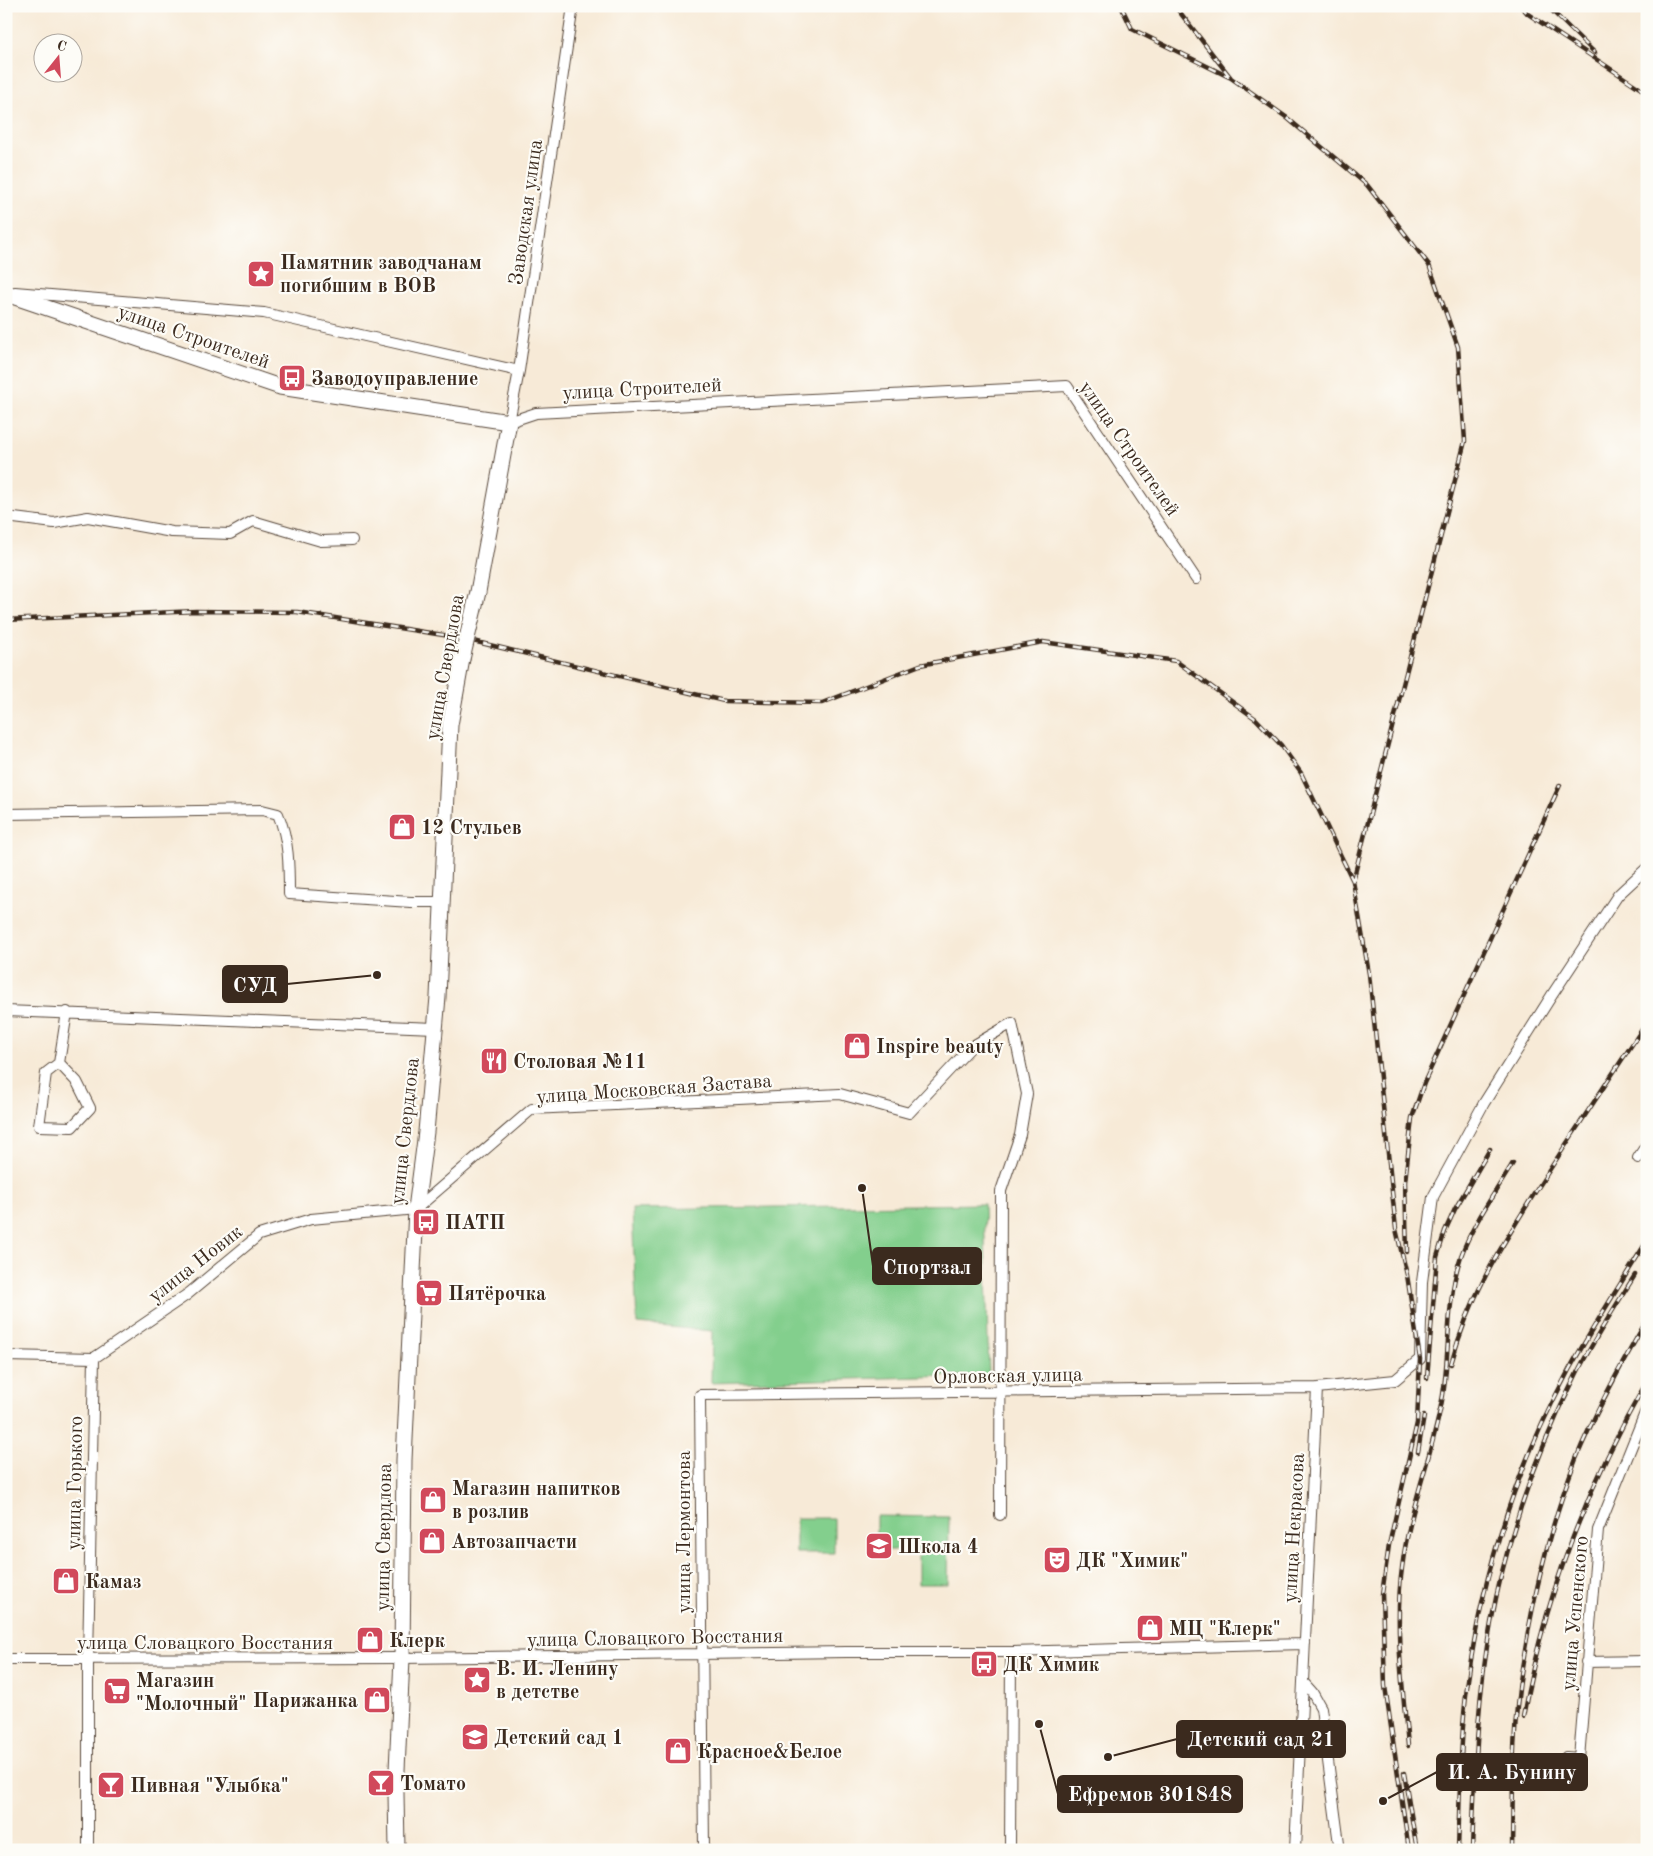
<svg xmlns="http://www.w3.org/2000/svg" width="1653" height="1856" font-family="'Old Standard TT',serif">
  <rect width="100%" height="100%" fill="#fdfcf7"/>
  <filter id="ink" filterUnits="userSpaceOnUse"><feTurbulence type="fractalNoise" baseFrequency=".02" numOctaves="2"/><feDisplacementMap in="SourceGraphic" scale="10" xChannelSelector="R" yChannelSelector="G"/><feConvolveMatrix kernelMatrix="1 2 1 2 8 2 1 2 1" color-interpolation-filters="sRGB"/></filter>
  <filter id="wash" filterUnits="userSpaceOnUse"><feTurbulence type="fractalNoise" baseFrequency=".0096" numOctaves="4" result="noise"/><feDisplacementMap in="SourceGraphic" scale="20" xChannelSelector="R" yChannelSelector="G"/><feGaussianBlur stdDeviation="1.12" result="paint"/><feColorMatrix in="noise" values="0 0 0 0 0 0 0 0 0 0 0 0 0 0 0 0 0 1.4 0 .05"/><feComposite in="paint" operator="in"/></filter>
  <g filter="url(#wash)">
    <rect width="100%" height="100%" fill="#f7ead7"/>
    <!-- green -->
    <path fill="#83cf8d" stroke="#5f7c56" d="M984 1204 989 1375 711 1383 712 1331 637 1324 632 1209Z
      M876 1516 949 1517 948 1584H918V1550H876Z
      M796 1518H834V1553H796Z"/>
  </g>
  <g filter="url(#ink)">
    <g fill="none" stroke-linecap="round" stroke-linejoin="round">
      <!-- street casing -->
      <g stroke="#57473a" stroke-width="12">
        <path id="street" d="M573 6 519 371 509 422 536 413 1067 386 1196 579
          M15 292 264 313 519 371
          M6 517 54 523 88 517 172 532 230 534 253 521 321 541 352 540
          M6 814 262 810 278 814C289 840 289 866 289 894L411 902H444
          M6 1011 435 1028
          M59 1063 46 1073 39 1126 72 1127 90 1108 77 1082 59 1063 67 1012
          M1638 1158 1647 1144
          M6 1356 94 1358 188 1294 259 1235 311 1219 416 1209 532 1109 840 1094 909 1113 971 1047 1012 1023 1027 1094 1020 1135 1001 1191 1000 1515
          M6 1659 402 1658 847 1652H1011L1305 1644
          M1586 1662 1647 1661
          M1303 1682 1312 1692 1321 1708 1339 1844
          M1566 1757 1579 1758 1598 1530 1647 1408
          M88 1850V1659L94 1358
          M704 1850 700 1395 1317 1388 1395 1380 1420 1359 1422 1282 1433 1197 1484 1103 1552 995 1618 895 1647 868
          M1010 1850 1011 1652
          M1295 1850 1317 1388"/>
      </g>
      <!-- secondary casing -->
      <g stroke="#57473a" stroke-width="17">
        <path id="secondary" d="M6 294 280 387 509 422 478 592
          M397 1850 396 1793 402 1658 404 1460 416 1209 426 1132 438 997 450 725 462 659"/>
      </g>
      <!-- street -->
      <use href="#street" stroke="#fff" stroke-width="10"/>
      <!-- secondary -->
      <use href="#secondary" stroke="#fff" stroke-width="15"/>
      <!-- rail casing -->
      <g stroke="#3b2a1e" stroke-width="4.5">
        <path id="rail" d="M1121 6 1132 29 1229 77
          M1175 6 1231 78 1286 117 1367 185 1429 265 1458 347 1465 441 1353 881
          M1521 6 1528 14 1647 93
          M1547 6 1595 53
          M6 620 196 611 297 612 456 637 724 701 822 703 920 665 1043 642 1176 661 1256 719 1281 745 1301 773 1353 881 1369 974 1396 1229 1407 1275 1420 1359 1417 1423 1389 1545 1382 1594 1385 1686 1409 1850
          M1407 1252 1405 1182 1412 1118 1424 1083 1560 785
          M1451 1364C1470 1296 1497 1253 1534 1194 1571 1136 1609 1079 1647 1022
          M1427 1378 1437 1257 1445 1231 1455 1209 1490 1149
          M1418 1452 1424 1416
          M1523 1717C1544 1599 1587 1486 1647 1381
          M1408 1746C1403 1688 1394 1627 1402 1568 1409 1509 1433 1454 1443 1395 1450 1350 1446 1300 1461 1256 1473 1223 1495 1193 1513 1163
          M1404 1773 1417 1850
          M1458 1850C1460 1793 1460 1736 1468 1680 1483 1571 1518 1464 1570 1368 1594 1325 1621 1283 1647 1241
          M1472 1850C1475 1774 1477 1698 1491 1623 1507 1536 1537 1452 1577 1373 1594 1339 1615 1307 1635 1275
          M1512 1850C1513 1789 1512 1728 1522 1668 1533 1597 1550 1525 1576 1459 1596 1410 1621 1365 1647 1320"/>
      </g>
      <!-- rail -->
      <use href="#rail" stroke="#fdfcf7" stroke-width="2.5" stroke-dasharray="8" stroke-linecap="butt"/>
      <!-- secondary-bridge casing -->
      <g stroke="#57473a" stroke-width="17" stroke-linecap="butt">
        <path id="secondary-bridge" d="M462 659 478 592"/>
      </g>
      <!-- secondary-bridge -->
      <use href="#secondary-bridge" stroke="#fff" stroke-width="15"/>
    </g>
  </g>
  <!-- icons -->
  <defs>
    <g id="sight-square" transform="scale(1.4375)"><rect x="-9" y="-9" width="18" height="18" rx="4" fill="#d1495b" stroke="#fdfcf7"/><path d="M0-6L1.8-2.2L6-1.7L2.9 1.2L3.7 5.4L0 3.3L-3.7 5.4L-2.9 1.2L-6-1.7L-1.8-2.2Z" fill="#fff"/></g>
    <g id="bus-square" transform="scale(1.4375)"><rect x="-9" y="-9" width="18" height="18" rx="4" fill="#d1495b" stroke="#fdfcf7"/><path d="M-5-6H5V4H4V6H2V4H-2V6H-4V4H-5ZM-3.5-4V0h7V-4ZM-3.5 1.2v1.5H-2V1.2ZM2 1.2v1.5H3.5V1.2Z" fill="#fff"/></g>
    <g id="shop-square" transform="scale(1.4375)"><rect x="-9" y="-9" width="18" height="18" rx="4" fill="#d1495b" stroke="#fdfcf7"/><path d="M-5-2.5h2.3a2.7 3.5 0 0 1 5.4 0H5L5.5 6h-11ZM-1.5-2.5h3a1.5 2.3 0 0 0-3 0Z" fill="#fff"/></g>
    <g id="restaurant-square" transform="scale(1.4375)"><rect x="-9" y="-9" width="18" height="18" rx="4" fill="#d1495b" stroke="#fdfcf7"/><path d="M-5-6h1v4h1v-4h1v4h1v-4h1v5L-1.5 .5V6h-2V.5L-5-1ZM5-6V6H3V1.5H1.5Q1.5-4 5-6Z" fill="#fff"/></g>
    <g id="supermarket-square" transform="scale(1.4375)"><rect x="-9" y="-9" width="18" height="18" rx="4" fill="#d1495b" stroke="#fdfcf7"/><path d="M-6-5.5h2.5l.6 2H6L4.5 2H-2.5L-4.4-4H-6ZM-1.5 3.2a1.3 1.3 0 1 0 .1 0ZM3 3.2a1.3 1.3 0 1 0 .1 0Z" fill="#fff"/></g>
    <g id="school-square" transform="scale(1.4375)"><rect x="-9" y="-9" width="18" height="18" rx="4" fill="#d1495b" stroke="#fdfcf7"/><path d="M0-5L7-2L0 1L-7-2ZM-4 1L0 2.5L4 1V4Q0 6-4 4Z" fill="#fff"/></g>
    <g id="theatre-square" transform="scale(1.4375)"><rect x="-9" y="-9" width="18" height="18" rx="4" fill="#d1495b" stroke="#fdfcf7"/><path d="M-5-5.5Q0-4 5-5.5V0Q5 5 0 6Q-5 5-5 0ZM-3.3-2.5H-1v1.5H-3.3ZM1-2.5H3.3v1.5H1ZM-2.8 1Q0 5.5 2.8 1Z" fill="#fff"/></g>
    <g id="bar-square" transform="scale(1.4375)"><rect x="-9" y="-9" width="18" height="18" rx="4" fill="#d1495b" stroke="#fdfcf7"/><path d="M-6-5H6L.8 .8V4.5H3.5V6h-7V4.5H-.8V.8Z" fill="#fff"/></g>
  </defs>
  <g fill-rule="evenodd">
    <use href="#sight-square" x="261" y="274"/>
    <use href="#bus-square" x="292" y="378"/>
    <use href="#shop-square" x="402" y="827"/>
    <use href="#shop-square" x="857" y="1046"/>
    <use href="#restaurant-square" x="494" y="1061"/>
    <use href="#bus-square" x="426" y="1222"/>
    <use href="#supermarket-square" x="429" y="1293"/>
    <use href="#shop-square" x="433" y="1500"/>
    <use href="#shop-square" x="432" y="1541"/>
    <use href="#school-square" x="879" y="1546"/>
    <use href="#theatre-square" x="1057" y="1560"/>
    <use href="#shop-square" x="66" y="1581"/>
    <use href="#shop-square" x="1150" y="1628"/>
    <use href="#shop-square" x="370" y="1640"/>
    <use href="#bus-square" x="984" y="1664"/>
    <use href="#sight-square" x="477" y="1680"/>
    <use href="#supermarket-square" x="117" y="1691"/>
    <use href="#shop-square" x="377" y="1700"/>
    <use href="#school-square" x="475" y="1737"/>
    <use href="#shop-square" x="678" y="1751"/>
    <use href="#bar-square" x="381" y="1783"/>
    <use href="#bar-square" x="111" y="1785"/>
  </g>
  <g text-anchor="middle" stroke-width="4.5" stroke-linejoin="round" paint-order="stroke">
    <!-- street labels -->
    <g font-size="20" fill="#3b2a1e" stroke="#fdfcf7">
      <text transform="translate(525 212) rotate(-82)" y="7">Заводская улица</text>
      <text transform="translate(194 336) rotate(19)" y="7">улица Строителей</text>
      <text transform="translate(642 388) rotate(-3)" y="7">улица Строителей</text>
      <text transform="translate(1130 448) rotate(55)" y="7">улица Строителей</text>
      <text transform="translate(444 667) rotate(-80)" y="7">улица Свердлова</text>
      <text transform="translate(654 1088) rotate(-4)" y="7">улица Московская Застава</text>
      <text transform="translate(404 1131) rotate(-84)" y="7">улица Свердлова</text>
      <text transform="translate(195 1263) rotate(-38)" y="7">улица Новик</text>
      <text transform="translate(1008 1375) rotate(-1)" y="7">Орловская улица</text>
      <text transform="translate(74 1483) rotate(-89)" y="7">улица Горького</text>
      <text transform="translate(1293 1528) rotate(-87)" y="7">улица Некрасова</text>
      <text transform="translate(683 1532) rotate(-90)" y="7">улица Лермонтова</text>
      <text transform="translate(383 1537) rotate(-89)" y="7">улица Свердлова</text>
      <text transform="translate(1574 1613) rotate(-85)" y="7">улица Успенского</text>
      <text transform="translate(655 1637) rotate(-1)" y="7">улица Словацкого Восстания</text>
      <text x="205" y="1649">улица Словацкого Восстания</text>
    </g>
    <!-- poi labels -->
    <g font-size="20" font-weight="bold" fill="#3b2a1e" stroke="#fdfcf7" text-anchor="start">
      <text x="280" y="269">Памятник заводчанам<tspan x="280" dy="23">погибшим в ВОВ</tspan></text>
      <text x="311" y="385">Заводоуправление</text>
      <text x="421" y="834">12 Стульев</text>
      <text x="876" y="1053">Inspire beauty</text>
      <text x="513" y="1068">Столовая №11</text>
      <text x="445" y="1229">ПАТП</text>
      <text x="448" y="1300">Пятёрочка</text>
      <text x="452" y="1495">Магазин напитков<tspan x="452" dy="23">в розлив</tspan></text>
      <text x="451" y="1548">Автозапчасти</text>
      <text x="898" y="1553">Школа 4</text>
      <text x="1076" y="1567">ДК "Химик"</text>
      <text x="85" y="1588">Камаз</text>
      <text x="1169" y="1635">МЦ "Клерк"</text>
      <text x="389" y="1647">Клерк</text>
      <text x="1003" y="1671">ДК Химик</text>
      <text x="496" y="1675">В. И. Ленину<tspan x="496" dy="23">в детстве</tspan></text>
      <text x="136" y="1687">Магазин<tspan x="136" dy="23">"Молочный"</tspan></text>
      <text x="358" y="1707" text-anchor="end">Парижанка</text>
      <text x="494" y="1744">Детский сад 1</text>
      <text x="697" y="1758">Красное&amp;Белое</text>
      <text x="400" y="1790">Томато</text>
      <text x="130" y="1792">Пивная "Улыбка"</text>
    </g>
  </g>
  <!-- callouts -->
  <path fill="none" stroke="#3b2a1e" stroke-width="2" d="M377 975L287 984M862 1188L873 1266M1108 1757L1177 1739M1383 1801L1437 1772M1039 1724L1058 1794"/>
  <g fill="#3b2a1e" stroke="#fdfcf7" stroke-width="2">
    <circle cx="377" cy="975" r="5"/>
    <circle cx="862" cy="1188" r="5"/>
    <circle cx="1108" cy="1757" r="5"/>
    <circle cx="1383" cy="1801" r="5"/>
    <circle cx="1039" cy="1724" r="5"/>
  </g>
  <g fill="#3b2a1e" stroke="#3b2a1e" stroke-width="2">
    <rect x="223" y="966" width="64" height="36" rx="5"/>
    <rect x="873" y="1248" width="108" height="36" rx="5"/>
    <rect x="1177" y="1721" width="168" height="36" rx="5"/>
    <rect x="1437" y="1754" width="150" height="36" rx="5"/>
    <rect x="1058" y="1776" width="184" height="36" rx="5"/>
  </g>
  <g font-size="21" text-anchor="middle" font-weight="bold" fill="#fff">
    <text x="255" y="992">СУД</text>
    <text x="927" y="1274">Спортзал</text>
    <text x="1261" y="1746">Детский сад 21</text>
    <text x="1512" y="1779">И. А. Бунину</text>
    <text x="1150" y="1801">Ефремов 301848</text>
  </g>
  <!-- margin -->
  <rect width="1653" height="1856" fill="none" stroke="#fdfcf7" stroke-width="25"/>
  <!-- north arrow -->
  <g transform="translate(58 58) rotate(17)"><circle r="24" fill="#fdfcf7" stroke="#afa8a0"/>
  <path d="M0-4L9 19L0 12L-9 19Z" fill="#d1495b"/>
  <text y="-8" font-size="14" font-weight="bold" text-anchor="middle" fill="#3b2a1e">С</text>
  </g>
</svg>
